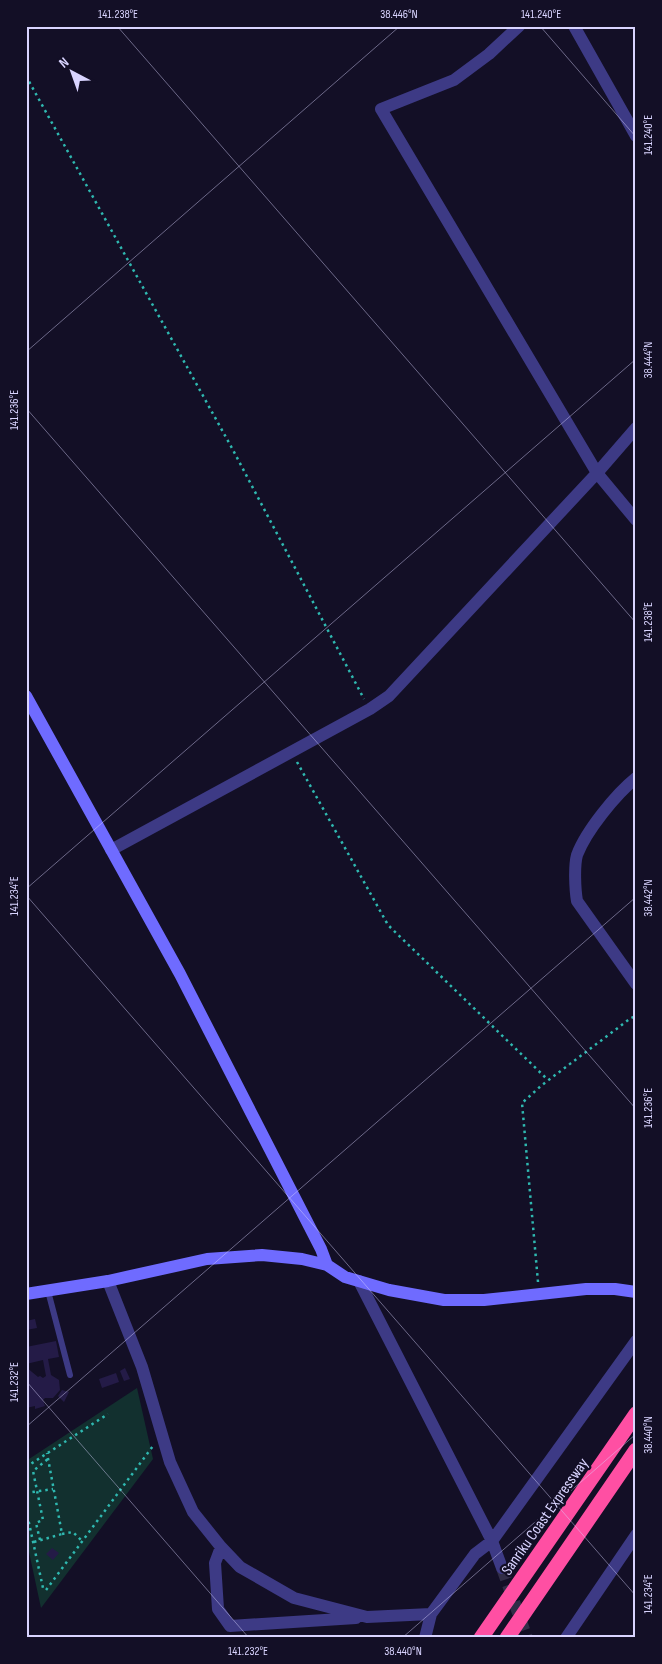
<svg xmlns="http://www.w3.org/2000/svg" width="662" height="1664" font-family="'Sofia Sans Condensed',sans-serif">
  <rect width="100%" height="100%" fill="#130f26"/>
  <!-- green -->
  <path fill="#12302f" d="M137 1388 153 1459 41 1608 26 1538V1461Z"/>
  <!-- building -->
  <path fill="#241b47" d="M35 1319 37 1328 26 1330V1321Z
    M56 1341 59 1357 48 1359 51 1375 59 1380 60 1390 53 1398H45L43 1400 45 1406 35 1409V1406L26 1408V1367L38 1377 40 1376 43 1378 46 1376 43 1360 26 1364V1347Z
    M125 1368 130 1379 124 1381 120 1371Z
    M116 1373 119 1382 102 1388 99 1379Z
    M62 1390 69 1392 64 1402 58 1396Z
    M52 1548 59 1553 53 1560 46 1554Z"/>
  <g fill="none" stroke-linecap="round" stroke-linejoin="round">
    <!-- street-tunnel -->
    <path stroke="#312d47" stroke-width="12" stroke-dasharray="12 6" stroke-linecap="butt" d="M502 1568 527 1638"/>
    <!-- path -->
    <path stroke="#2fb8b0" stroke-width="2.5" stroke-dasharray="2.5 4" stroke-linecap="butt" d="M26 76 233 450 364 699
      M297 762 388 925 548 1080
      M538 1282 522 1103 542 1085 631 1018 636 1016
      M26 1467 108 1414
      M26 1493 53 1489
      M26 1509 43 1588 46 1590 153 1446
      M62 1534 73 1532 82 1541
      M40 1540 36 1523 43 1520 33 1471 48 1459
      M34 1542 62 1534 47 1453"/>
    <!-- lane -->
    <path stroke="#3d3a85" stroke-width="6" d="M48 1291 70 1375"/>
    <!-- street -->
    <path stroke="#3d3a85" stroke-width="12" d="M519 26 489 54 454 80 381 109 597 473 636 520
      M574 26 636 136
      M636 778C616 794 586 831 577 855 574 866 575 889 577 901L636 984
      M111 850 370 709 389 696 597 473 636 428
      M108 1281 142 1367 170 1462 193 1512 221 1547 240 1567 294 1598 367 1617 431 1614
      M359 1281 492 1541 502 1568
      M221 1547 215 1563 218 1609 230 1626 356 1618
      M425 1638 431 1614 475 1554 492 1541 636 1341
      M566 1638 636 1535"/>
    <!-- secondary -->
    <path stroke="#6f6bff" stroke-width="12" d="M26 696 180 974 321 1249 327 1265
      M26 1294 108 1281 207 1259 262 1255 302 1259 327 1265 345 1277 389 1290 444 1300H484L586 1289H615L636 1292"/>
    <!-- highway -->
    <path stroke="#ff4fa3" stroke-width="15" d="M481 1638 636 1414
      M507 1638 636 1450"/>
  </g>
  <!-- ticks -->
  <path fill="none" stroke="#d9d4ff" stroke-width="1" stroke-opacity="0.45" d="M117 26 636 623M540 26 636 137M26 352 400 26M26 408 636 1109M26 889 636 359M26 895 636 1596M26 1381 249 1638M26 1427 636 897M402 1638 636 1434"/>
  <g text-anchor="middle" stroke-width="4.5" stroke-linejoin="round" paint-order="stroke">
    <!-- street labels -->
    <g font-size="16" fill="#d9d4ff" stroke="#130f26">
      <text transform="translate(544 1516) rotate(-55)" y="6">Sanriku Coast Expressway</text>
    </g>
  </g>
  <!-- border -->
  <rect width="662" height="1664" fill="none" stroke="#130f26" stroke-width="55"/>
  <!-- north arrow -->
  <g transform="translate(72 72) rotate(319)" stroke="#130f26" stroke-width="4" paint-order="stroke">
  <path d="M0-4L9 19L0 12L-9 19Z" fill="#d9d4ff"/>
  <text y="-8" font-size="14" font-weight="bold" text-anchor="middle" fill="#d9d4ff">N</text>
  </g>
  <rect x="28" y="28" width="606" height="1608" fill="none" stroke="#d9d4ff" stroke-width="2"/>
  <g font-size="12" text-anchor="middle" fill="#d9d4ff">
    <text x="118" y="18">141.238°E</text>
    <text x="399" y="18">38.446°N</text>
    <text x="541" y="18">141.240°E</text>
    <text transform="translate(648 135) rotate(-90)" y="4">141.240°E</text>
    <text transform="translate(648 360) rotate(-90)" y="4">38.444°N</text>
    <text transform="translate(14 410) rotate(-90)" y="4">141.236°E</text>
    <text transform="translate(648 622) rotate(-90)" y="4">141.238°E</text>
    <text transform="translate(14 896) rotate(-90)" y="4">141.234°E</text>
    <text transform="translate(648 898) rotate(-90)" y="4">38.442°N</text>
    <text transform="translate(648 1108) rotate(-90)" y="4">141.236°E</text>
    <text transform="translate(14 1382) rotate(-90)" y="4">141.232°E</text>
    <text transform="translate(648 1435) rotate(-90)" y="4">38.440°N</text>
    <text transform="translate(648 1594) rotate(-90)" y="4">141.234°E</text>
    <text x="248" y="1655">141.232°E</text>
    <text x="403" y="1655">38.440°N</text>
  </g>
</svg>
